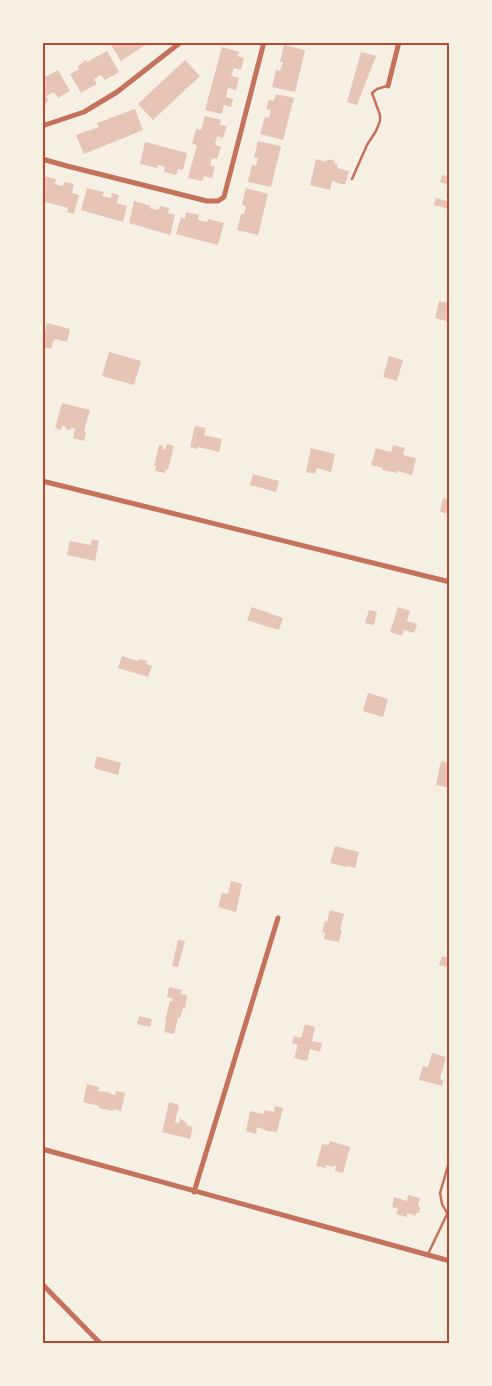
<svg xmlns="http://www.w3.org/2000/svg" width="492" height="1386" font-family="'Sofia Sans Condensed',sans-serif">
  <rect width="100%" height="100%" fill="#f6efe4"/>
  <!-- building -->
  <path fill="#e6c5b7" d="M109 42H150L121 61Z
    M284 45 305 50 295 92 272 87 276 70 280 71 283 62H280Z
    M222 47 239 52 237 56 244 58 241 70 234 68 231 76 239 78 236 90 228 88 226 97 233 99 231 107 224 105 222 114 205 110Z
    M107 51 119 72 105 80 101 75 94 79 97 84 81 93 70 74 79 69 78 66 86 60 87 62Z
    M361 52 376 56 357 105 347 102Z
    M185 60 200 76 153 120 138 104Z
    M58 70 70 91 58 98 54 92 46 96 49 101 42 105V79Z
    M276 94 294 98 283 140 260 134 265 117 269 118 271 110 266 109 269 100 274 101Z
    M135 109 143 130 84 154 76 135 99 127 97 123Z
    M205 116 221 120 220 125 227 126 223 138 217 136 215 145 221 147 217 159 212 158 210 165 215 167 212 178 204 176 202 181 188 178 197 145 192 144 196 129 201 130Z
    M258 141 281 146 271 187 248 182 252 165 256 166 258 158 254 157Z
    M145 142 187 153 183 170 178 169 176 175 164 172 165 167 158 165 157 168 140 164Z
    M316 159 326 162 327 159 335 161 334 164 338 165 337 168 349 171 345 185 332 181 330 190 310 185Z
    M442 175 450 177V185L440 182Z
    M44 176 56 179 55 184 63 186 64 182 74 184 72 193 79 195 74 214 67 212 68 208 42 201Z
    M87 188 104 192 102 196 111 198 112 193 119 195 117 203 127 206 123 222 81 210Z
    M246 188 268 194 258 235 237 230 241 214H244L246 206 242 205Z
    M436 198 450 202V209L434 205Z
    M134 201 151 206 150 208 158 210 160 206 169 208 168 213 175 215 170 235 129 223Z
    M186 212 199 215 198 220 207 222 208 219 224 223 218 245 176 234 181 217 185 219Z
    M439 301 450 303V322L435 318Z
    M47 323 70 329 67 342 54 339 51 349 42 347Z
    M109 352 141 361 134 385 102 376Z
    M389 356 403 360 397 381 383 377Z
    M62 403 90 410 84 431 86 432 84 441 73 438 75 429 71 428V430L66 429V427L62 426 61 430 55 428Z
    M195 426 206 428 204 435 222 439 219 452 198 447 197 449 190 447Z
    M167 444 174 446 168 470 166 469 165 473 155 471 156 466H154L159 445 163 446V449L165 450Z
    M393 445 405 448 403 455 416 458 412 475 397 471V473L382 470 383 468 371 465 376 448 391 452Z
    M311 448 335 454 331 472 317 468 315 474 306 472Z
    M253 474 279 481 276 492 250 485Z
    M443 498 450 500V514L440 512Z
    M92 539 99 541 95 561 67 555 70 541 91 545Z
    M252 607 283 618 279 630 268 627 247 620Z
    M398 607 410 611 407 621 417 624 414 633 404 630 402 636 390 632Z
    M369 610 377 612 374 625 365 623Z
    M122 656 138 661 139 659 147 661 146 664 152 666 148 677 118 668Z
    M368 693 388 699 383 717 363 711Z
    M97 756 121 763 118 775 94 768Z
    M441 761 450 763V788L436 785Z
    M335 846 359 852 355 868 347 866 346 867 330 863Z
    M231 881 242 884 236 912 218 907 222 893 228 894Z
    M330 910 344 914 340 930H342L339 942 324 939 325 933 322 932 325 921 327 922Z
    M178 940 185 941 178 967 172 966Z
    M449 953H450V970L447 969V967L439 965 442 956 448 958Z
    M169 987 182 990 181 994 187 995 185 1009 183 1008 180 1018H178L174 1034 164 1032 166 1021H165L170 1001 172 1002 173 999 167 997Z
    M139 1016 152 1019 150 1027 137 1024Z
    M305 1024 315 1027 312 1041 322 1043 320 1052 310 1049 307 1061 294 1058 298 1045 292 1043 294 1036 301 1038Z
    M432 1053 446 1057 440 1079 443 1080 442 1086 419 1080 423 1066 428 1067Z
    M87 1084 99 1087 98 1091 108 1092V1093L115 1095 116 1091 125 1093 121 1111 113 1109V1111L99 1108V1106L83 1102Z
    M169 1102 179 1105 175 1122 179 1123 180 1119 185 1121 184 1122 187 1123 186 1125 193 1127 190 1139 162 1132Z
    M275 1106 283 1108 277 1132 271 1131 270 1132 257 1127 256 1134 246 1131 250 1111 263 1114 265 1110 274 1112Z
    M330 1141 350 1147 343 1173 335 1171 336 1166 335 1165 334 1167 326 1165V1168L316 1166 322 1144 329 1145Z
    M408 1195 420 1198 418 1206 420 1207 419 1213H416V1216L407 1213V1217L396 1214 398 1209 392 1207 394 1197 407 1201Z"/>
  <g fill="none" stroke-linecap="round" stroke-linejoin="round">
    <!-- service -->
    <path stroke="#c5725c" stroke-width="2.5" d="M352 179 367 145 376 131 380 121V115L372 93 377 89 387 86
      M447 1213 442 1204 440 1193 450 1159
      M428 1254 450 1208"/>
    <!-- minor -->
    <path stroke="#c5725c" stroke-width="5" d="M388 86 399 42
      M42 126 84 112 117 92 181 42
      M42 159 67 166 207 201H218L224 197 264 42
      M42 481 450 582
      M42 1149 450 1261
      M194 1192 278 918
      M42 1284 101 1344"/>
  </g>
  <!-- border -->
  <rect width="492" height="1386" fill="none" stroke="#f6efe4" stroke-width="88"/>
  <rect x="44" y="44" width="404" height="1298" fill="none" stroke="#b5482f" stroke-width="2"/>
</svg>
